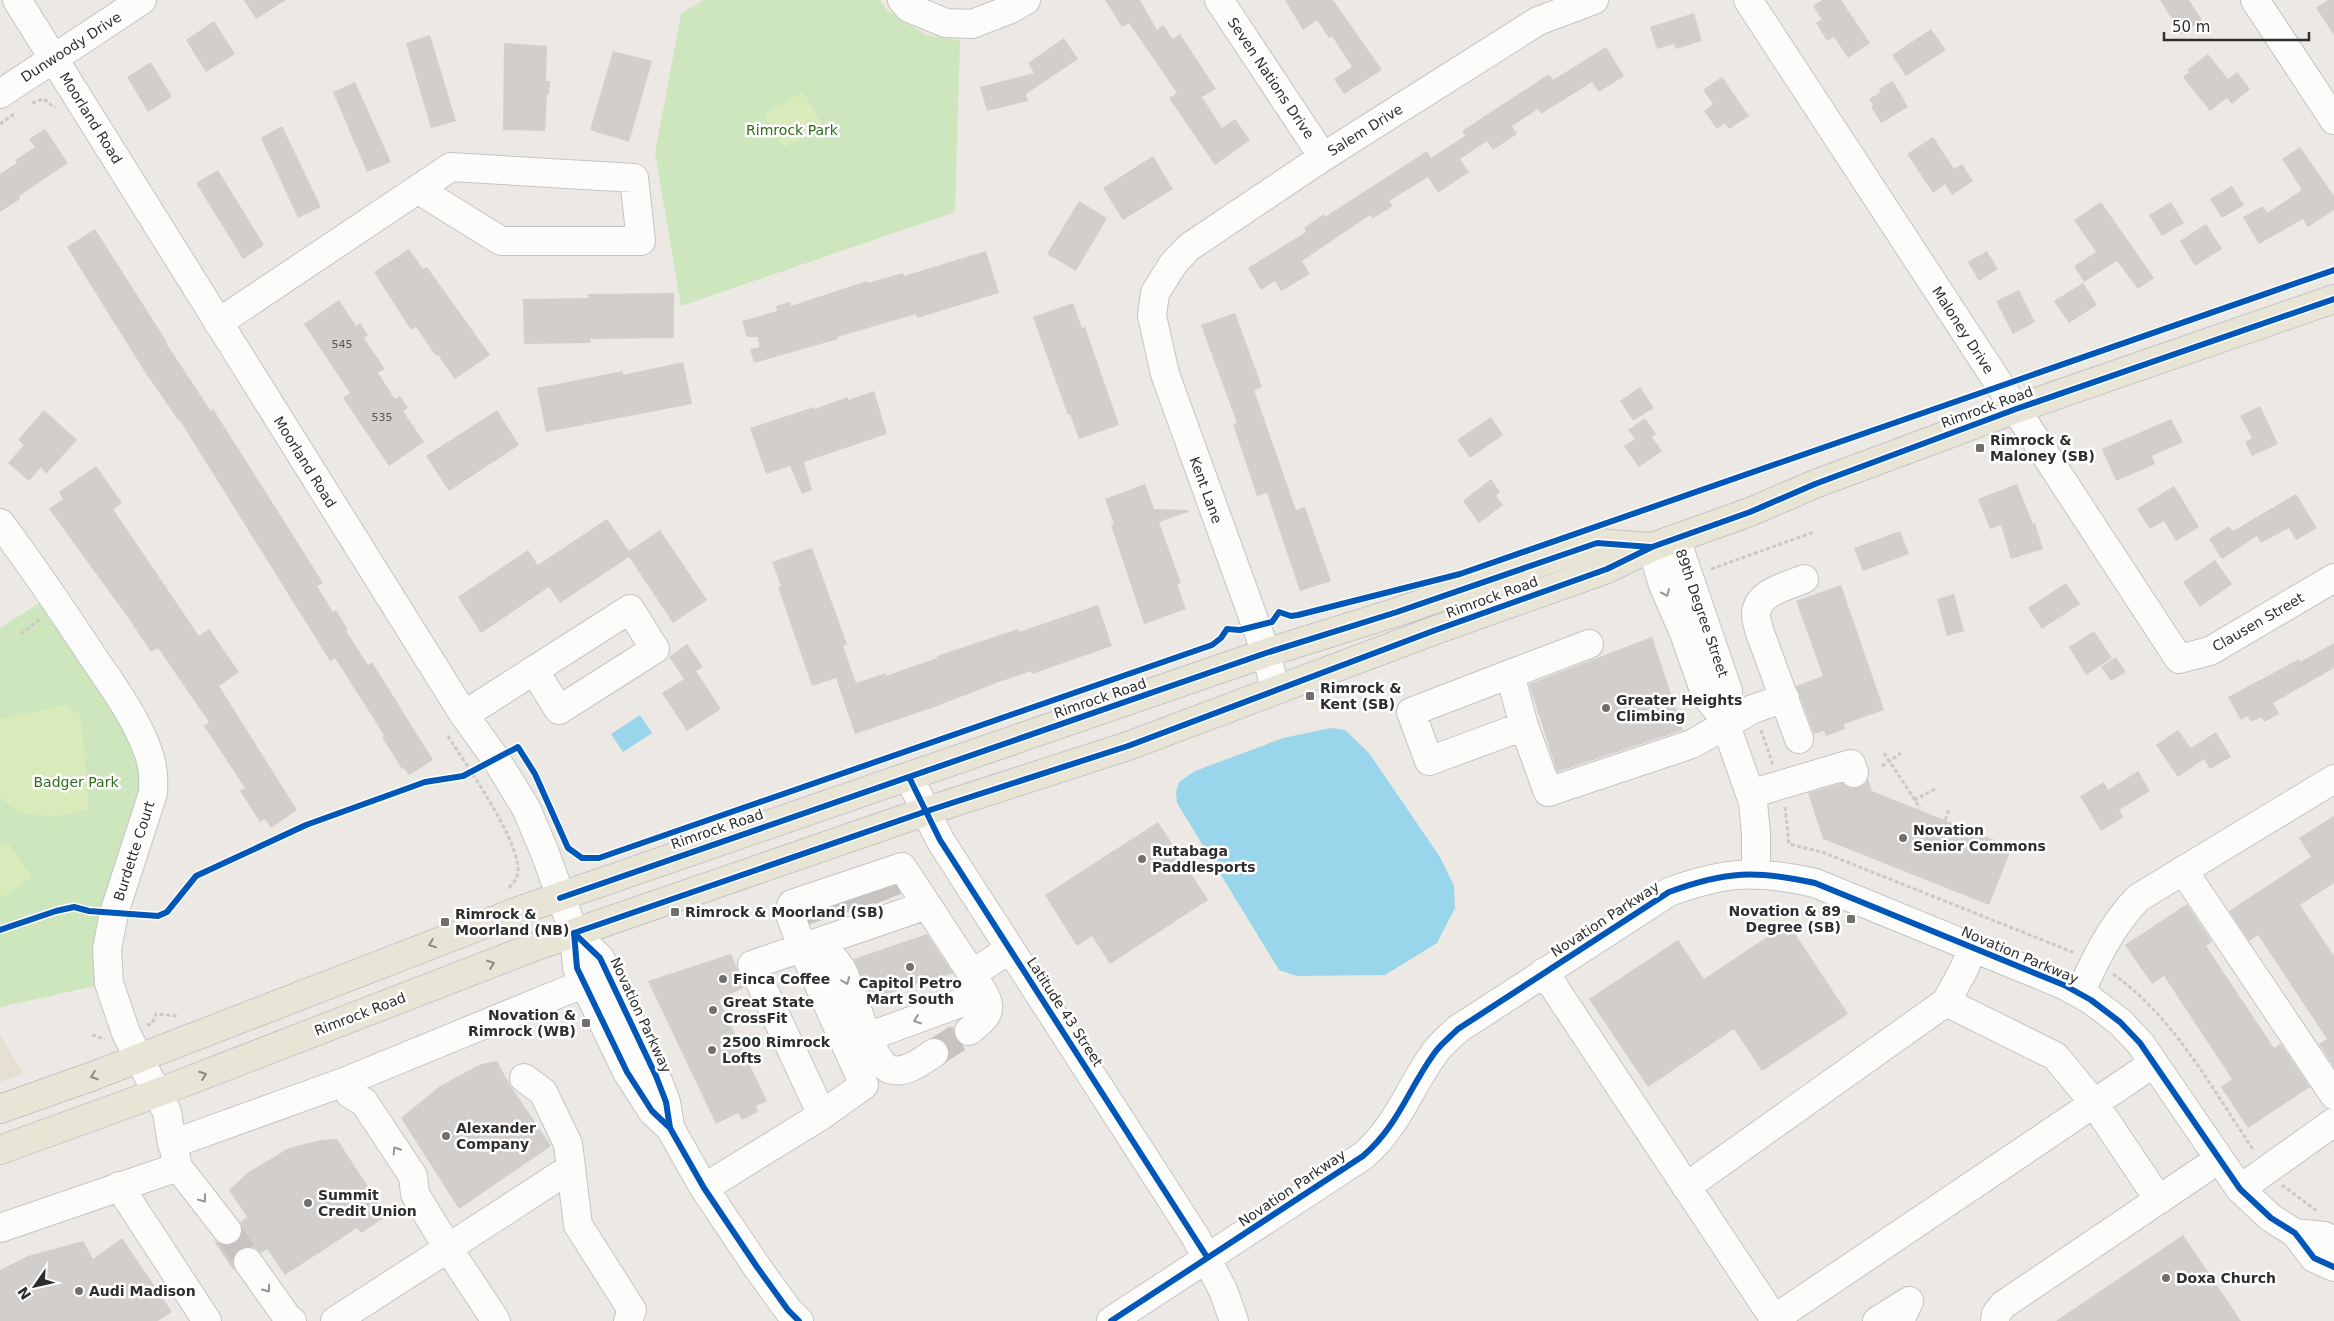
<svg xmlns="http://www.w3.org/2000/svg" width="2334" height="1321" font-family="'DejaVu Sans',sans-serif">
  <rect width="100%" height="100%" fill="#ece8e4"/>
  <!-- education -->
  <path fill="#e6e0d3" d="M0 1035 23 1074 0 1082Z"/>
  <!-- green -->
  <path fill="#cee6be" d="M703 0H880L887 10 926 35 960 40 955 212 681 306 655 153 681 14Z
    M52 595 148 750 109 983 0 1007V628Z"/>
  <!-- pitch -->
  <path fill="#d9eabb" d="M803 92 823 126 784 148 764 114Z
    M66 705 81 716 89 809 55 817 18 813 0 797V719Z
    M7 841 32 878 0 899V845Z"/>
  <!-- water -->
  <path fill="#99d6ec" d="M640 715 652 733 623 752 611 734Z
    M1331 728 1345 730 1369 753 1440 857 1454 886 1455 908 1437 943 1385 975 1297 976 1279 970 1177 803 1176 792 1179 782 1195 771 1283 738Z"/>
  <!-- building -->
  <path fill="#d1cecb" d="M244 0H286L256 19Z
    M1105 0H1140L1157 30 1163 25 1173 39 1180 34 1216 89 1202 97 1222 128 1235 119 1250 140 1215 165 1169 98 1177 93 1129 23 1122 27Z
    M1285 0H1333L1382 70 1344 94 1334 79 1352 67 1332 36 1329 38 1317 20 1303 30Z
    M1822 0H1841L1870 43 1848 58 1834 37 1827 41 1816 23 1822 19 1813 6Z
    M2160 0H2189L2202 20 2181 34Z
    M2328 0H2334V35L2316 8Z
    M1694 13 1702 41 1676 49 1674 44 1657 49 1650 27Z
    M214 21 235 54 206 72 186 40Z
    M1931 29 1946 50 1906 76 1892 55Z
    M430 35 456 121 431 128 406 43Z
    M1064 38 1078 59 1026 94 1028 101 987 111 980 87 1034 73 1028 63Z
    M504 43 547 46 546 81H550L549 94 547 95 545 131 503 130Z
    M1606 47 1624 76 1599 92 1592 82 1541 114 1538 109 1512 126 1517 134 1493 150 1487 141 1460 159 1469 172 1438 193 1428 177 1389 201 1393 206 1373 218 1370 215 1302 261 1310 274 1281 291 1275 281 1261 290 1248 268 1306 232 1304 228 1324 214 1325 217 1427 151 1431 158 1465 136 1462 131 1549 74 1553 80Z
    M613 51 652 61 629 142 590 130Z
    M2208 54 2228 79 2237 72 2250 89 2232 104 2227 98 2210 111 2183 77 2189 72 2187 70Z
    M151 62 172 97 148 112 127 77Z
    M1722 77 1749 116 1729 129 1725 123 1717 129 1704 111 1713 104 1703 90Z
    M1893 81 1908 107 1881 123 1871 107 1873 105 1869 99 1881 92 1879 89Z
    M355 82 391 162 367 172 333 92Z
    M282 126 321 207 298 218 261 138Z
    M45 129 68 163 19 196 20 199 0 212V174L17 163 15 160 35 147 29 139Z
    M1933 137 1954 169 1962 164 1973 181 1952 195 1945 184 1933 193 1907 154Z
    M2300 147 2334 196V210L2308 227 2303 219 2259 244 2243 217 2263 206 2267 213 2302 190 2282 159Z
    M1153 156 1173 189 1123 220 1103 188Z
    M218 170 264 245 243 259 196 183Z
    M2232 186 2244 205 2222 218 2210 199Z
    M1079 201 1107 218 1076 271 1047 254Z
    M2101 202 2154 278 2138 289 2117 261 2084 282 2074 266 2096 252 2074 220Z
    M2171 202 2184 223 2162 236 2149 215Z
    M2206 224 2222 249 2195 266 2180 241Z
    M95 229 167 342 166 343 211 411 213 409 284 521 323 583 317 586 333 612 336 610 348 630 346 631 368 665 372 662 433 760 409 775 404 768 402 769 382 737 384 735 335 658 330 661 179 419 178 420 143 369 67 247Z
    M409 249 423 269 427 267 490 355 455 379 438 355 436 356 416 327 411 330 374 272Z
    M986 251 999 293 917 318 916 314 882 324 837 337 838 339 754 363 750 349 759 347 758 337H747L742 321 777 311 776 306 790 302 791 306 867 281 868 283 903 273 904 276Z
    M1987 251 1998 269 1979 281 1968 262Z
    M2083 283 2097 305 2069 323 2054 301Z
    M2019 290 2035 322 2013 334 1996 301Z
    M674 293V338L590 339 591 343 524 344 523 299 588 298V294Z
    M339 300 356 326 360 323 368 335 364 338 385 369 378 373 395 399 400 396 408 408 403 411 424 442 389 466 343 398 350 393 304 324Z
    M1073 303 1082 328 1085 327 1119 425 1079 439 1070 414 1068 415 1033 317Z
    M1235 313 1262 387 1254 390 1296 510 1305 507 1331 581 1300 591 1267 493 1257 496 1233 424 1237 423 1201 325Z
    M683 362 692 404 546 432 537 388 623 371V375Z
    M1640 387 1654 408 1633 421 1620 401Z
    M874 391 887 434 804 462 812 490 802 494 790 466 766 474 750 428 814 407 815 409 848 397V400Z
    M2260 406 2278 444 2252 456 2245 442 2252 438 2240 416Z
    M44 410 77 440 46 474 41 467 29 481 8 463 24 445 18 440Z
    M497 410 519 445 449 491 426 456Z
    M1491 417 1503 435 1470 458 1457 440Z
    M1645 418 1656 434 1652 437 1662 451 1639 467 1624 446 1635 439 1628 430Z
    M2171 419 2183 442 2152 456 2155 464 2116 481 2102 449Z
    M96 466 122 503 113 509 199 636 209 629 239 672 219 686 297 810 271 828 265 819 260 822 240 791 245 788 204 726 209 722 158 648 151 652 129 619 49 509 63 499 59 492Z
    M1491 479 1500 492 1496 496 1503 505 1479 523 1463 501Z
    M1145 484 1154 509 1188 510V512L1159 522 1181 583 1177 584 1186 609 1144 624 1111 525 1114 524 1105 499Z
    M2017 484 2033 524 2035 523 2043 549 2011 559 2001 525 1990 529 1978 499Z
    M2174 486 2199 527 2176 541 2164 521 2150 529 2137 509Z
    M2296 494 2317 528 2296 540 2289 528 2261 543 2257 536 2222 559 2209 539 2229 526 2233 531Z
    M607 519 629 551 660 530 707 600 673 623 629 557 560 603 549 587 481 633 458 597 528 550 538 565Z
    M1900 531 1909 554 1863 571 1854 548Z
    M812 548 847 644 843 646 856 683 886 673V676L937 658V656L1018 629 1019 632 1098 605 1112 646 1032 674 1031 671 999 682 937 706 855 734 836 678 812 686 778 587 781 586 772 562Z
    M2215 560 2232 584 2200 607 2183 582Z
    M2066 583 2080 604 2042 629 2028 608Z
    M1841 585 1884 710 1844 724 1845 729 1826 736 1824 731 1814 734 1796 686 1823 676 1796 601Z
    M1954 594 1964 631 1947 636 1937 599Z
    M2094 631 2112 658 2086 675 2069 647Z
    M1652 637 1683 730 1557 772 1529 684Z
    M2334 643V668L2273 703 2279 714 2264 722 2261 717 2251 722 2248 716 2241 720 2228 697 2299 659 2300 662Z
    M687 644 703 667 696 671 721 709 687 731 662 693 684 679 669 657Z
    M2116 657 2126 672 2111 681 2101 667Z
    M2178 730 2191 748 2216 732 2231 757 2210 769 2204 759 2178 777 2156 745Z
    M2138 771 2150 791 2119 810 2124 817 2101 831 2080 796 2104 782 2108 790Z
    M1868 779 1872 791 2012 847 1989 905 1823 839 1808 793 1842 783 1850 788H1858L1865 784Z
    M2334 816V883L2300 905 2334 956V1067L2319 1044 2327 1039 2258 935 2249 941 2229 911 2311 857 2299 838Z
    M1158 822 1208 900 1110 964 1092 936 1077 946 1045 895Z
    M896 886 901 894 810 924 807 915Z
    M2187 904 2212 942 2206 946 2274 1048 2281 1044 2310 1087 2248 1128 2221 1087 2232 1079 2164 976 2152 984 2125 945Z
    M1788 923 1848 1014 1762 1071 1734 1029 1648 1087 1589 999 1678 940 1704 979Z
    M927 934 953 973 870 999 854 959Z
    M731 954 745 987 719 1000 767 1101 756 1106 758 1112 742 1120 738 1113 716 1124 648 981Z
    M954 1026V1033L957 1040 964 1046 949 1055 947 1044 936 1038Z
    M497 1061 510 1085 551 1146 459 1209 401 1118 440 1086 481 1064Z
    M337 1139 387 1216 361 1233 357 1228 285 1275 267 1249 261 1253 255 1248 247 1246 239 1249 234 1255V1271L213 1240 222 1245H230L237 1242 242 1235V1228L240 1222 247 1217 229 1190 250 1171 289 1148 321 1140Z
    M2183 1235 2241 1321H2056Z
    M122 1238 172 1312 158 1321H0V1270L28 1256 83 1241 93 1259Z"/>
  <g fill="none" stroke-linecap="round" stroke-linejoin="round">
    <!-- minor-tunnel -->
    <path stroke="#c6c3c0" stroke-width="28" stroke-dasharray="28 14" stroke-linecap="butt" d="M880 879 888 899
      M855 888 862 907
      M836 894 842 914
      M812 903 818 921
      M934 1053 969 1031
      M227 1230 248 1262"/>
    <!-- minor casing -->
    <g stroke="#c5c4c5" stroke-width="30">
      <path id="minor" d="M17 0 464 715 496 759 526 808 545 853 574 933 577 968 627 1072 652 1111 670 1128 704 1188 757 1267 788 1310 799 1321
        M902 0 909 8 946 23 972 24 1011 9 1026 0
        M1219 0 1323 157
        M1748 0 2179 659 2210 651 2334 578
        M2255 0 2334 120
        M0 94 142 0
        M218 323 451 167 634 178 641 241H501L419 190
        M0 523C32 565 62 610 91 654 111 684 134 714 147 749 153 763 154 778 153 793L114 913 107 949 109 983 126 1033 167 1112 172 1144 344 1082 585 983
        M1676 539 1728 691 1723 717
        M1652 547 1663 585 1684 633 1706 696 1723 717 1753 802 1756 834V873
        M1589 644 1510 674 1524 726 1548 792 1692 744 1753 709 1785 698
        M1510 674 1411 712 1429 761 1524 726
        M1275 689 1266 653 1165 374 1152 316 1155 293 1173 264 1189 247 1323 157 1538 21 1594 0
        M464 715 630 609 655 649 559 710 534 670
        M1799 739 1759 630C1758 625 1756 619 1756 614 1757 592 1788 586 1804 579
        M909 777 940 840 1195 1236 1223 1290 1234 1321
        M1750 794 1851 764 1854 773
        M2183 870 2334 1095
        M574 933 600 958 656 1076 666 1102 670 1126
        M819 942C826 951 838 961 843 972 852 991 871 1061 889 1069 905 1075 922 1061 934 1053
        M1544 972 1771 1314 1777 1317 2154 1063
        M2080 994C2095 959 2112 925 2138 898L2334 779
        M1946 1002 2055 1056 2094 1103 2159 1200
        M969 1031C986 1017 996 1011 981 989
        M851 1043 963 1002 981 989 972 974
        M822 1115 864 1085 802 947 789 912 792 904 902 867 927 905
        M174 1149 178 1167 227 1230
        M571 1168 578 1225 632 1310 628 1321
        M119 1186 207 1321
        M1686 1187 1946 1002 1964 969 1972 948
        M704 1188 822 1115 752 965 927 905 972 974 1010 949
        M2240 1189 2334 1122
        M0 1228 178 1167
        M2295 1233 2324 1236 2334 1241
        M248 1262 287 1317 292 1321
        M335 1321 448 1248 415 1194 413 1176 364 1102 350 1094
        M496 1321 448 1248 571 1168 568 1144 543 1092 524 1078
        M1111 1321 1363 1156C1399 1125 1409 1087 1436 1051 1442 1043 1451 1036 1458 1029L1669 892C1726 871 1756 870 1815 883L2064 985 2091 1000 2120 1022 2140 1043 2240 1189 2271 1218 2295 1233 2314 1258 2334 1267
        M1877 1321 1909 1301 1900 1321
        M1995 1321 1996 1314 2003 1305 2219 1159"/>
    </g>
    <!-- major casing -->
    <g stroke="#c6c5c4" stroke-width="30">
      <path id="major" d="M0 1109 93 1076 521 910 1266 653 1397 612 1597 543 1651 547
        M0 1150 157 1093 539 945 924 812 1128 746 1433 631 1607 569 1652 547 1750 512 1815 484 2016 409 2334 299"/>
    </g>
    <!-- path -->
    <path stroke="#c9c9c8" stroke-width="3" stroke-dasharray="4 2.5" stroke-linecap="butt" d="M32 103 44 99 55 108
      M0 124 14 114
      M1711 569 1814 532
      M21 634 40 619
      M1761 730 1773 765
      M448 736C466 765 519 839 518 871 517 879 513 885 506 890
      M1884 753 1920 808
      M1882 766 1901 753
      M1914 800 1935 789
      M1785 807 1789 844 1822 852 2075 953
      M1945 820 1950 808
      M2113 974C2174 1017 2213 1090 2254 1151
      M147 1025 152 1024 156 1014 179 1016
      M92 1035 105 1039
      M2282 1185 2317 1211"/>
    <!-- minor -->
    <use href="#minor" stroke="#fcfcfb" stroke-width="28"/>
    <!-- major -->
    <use href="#major" stroke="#e8e4d6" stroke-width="28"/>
    <!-- cycleway casing -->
    <g stroke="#fff" stroke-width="9">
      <path id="cycleway" d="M909 777 940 840 1207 1257
        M560 898 1266 653 1397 612 1597 543 1651 547
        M0 930 56 911 74 907 89 911 158 916 167 912 196 876 306 825 425 782 463 776 518 747 535 774 568 848 582 858H599L1212 645 1221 638 1227 629 1240 630 1272 622 1279 612 1291 616 1298 615 1460 574 2334 270
        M574 933 924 812 1128 746 1433 631 1607 569 1652 547 1750 512 1815 484 2016 409 2334 299
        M574 933 577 968 627 1072 652 1111 670 1128 704 1188 757 1267 788 1310 799 1321
        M574 933 600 958 656 1076 666 1102 670 1128
        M1111 1321 1363 1156C1399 1125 1409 1087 1436 1051 1442 1043 1451 1036 1458 1029L1669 892C1726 871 1756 870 1815 883L2064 985 2091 1000 2120 1022 2140 1043 2240 1189 2271 1218 2295 1233 2314 1258 2334 1267"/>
    </g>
    <!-- cycleway -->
    <use href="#cycleway" stroke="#0057b8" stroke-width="6"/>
  </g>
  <!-- one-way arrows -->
  <defs><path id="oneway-chevron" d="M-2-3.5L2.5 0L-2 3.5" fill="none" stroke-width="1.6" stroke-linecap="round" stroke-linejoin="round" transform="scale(1.25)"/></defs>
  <g stroke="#959594">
    <use href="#oneway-chevron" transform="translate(1666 593) rotate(66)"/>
    <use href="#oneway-chevron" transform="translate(846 981) rotate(69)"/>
    <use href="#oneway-chevron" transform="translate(917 1020) rotate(160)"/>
    <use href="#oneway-chevron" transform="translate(396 1150) rotate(-123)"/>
    <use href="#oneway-chevron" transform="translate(203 1199) rotate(53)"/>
    <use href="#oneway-chevron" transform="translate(267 1289) rotate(55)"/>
  </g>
  <g stroke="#8b8982">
    <use href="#oneway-chevron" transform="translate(432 944) rotate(159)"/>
    <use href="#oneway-chevron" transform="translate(491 964) rotate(-21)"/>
    <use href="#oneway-chevron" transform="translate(203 1075) rotate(-21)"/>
    <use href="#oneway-chevron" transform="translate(94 1076) rotate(160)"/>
  </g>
  <!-- markers -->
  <g fill="#706f6e" stroke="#fff" stroke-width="2">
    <rect x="1975" y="443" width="10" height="10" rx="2.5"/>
    <rect x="1305" y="691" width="10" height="10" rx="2.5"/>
    <circle cx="1606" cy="708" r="5"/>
    <circle cx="1903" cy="838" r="5"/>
    <circle cx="1142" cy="859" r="5"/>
    <rect x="670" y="907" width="10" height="10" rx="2.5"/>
    <rect x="1846" y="914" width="10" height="10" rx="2.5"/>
    <rect x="440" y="917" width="10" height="10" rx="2.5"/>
    <circle cx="910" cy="967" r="5"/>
    <circle cx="723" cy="979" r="5"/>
    <circle cx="713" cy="1010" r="5"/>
    <rect x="581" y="1018" width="10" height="10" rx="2.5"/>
    <circle cx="712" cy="1050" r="5"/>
    <circle cx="446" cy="1136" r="5"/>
    <circle cx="308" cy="1203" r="5"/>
    <circle cx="2166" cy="1278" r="5"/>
    <circle cx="79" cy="1291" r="5"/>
  </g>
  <g text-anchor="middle" stroke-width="5" stroke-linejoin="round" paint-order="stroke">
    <!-- number labels -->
    <g font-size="11" fill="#585857">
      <text x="342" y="348">545</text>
      <text x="382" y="421">535</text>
    </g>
    <!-- street labels -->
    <g font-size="14" fill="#2e2e2e" stroke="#fff">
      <text transform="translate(71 47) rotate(-33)" y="5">Dunwoody Drive</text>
      <text transform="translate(1271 78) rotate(56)" y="5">Seven Nations Drive</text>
      <text transform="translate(91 118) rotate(58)" y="5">Moorland Road</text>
      <text transform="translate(1365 130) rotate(-32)" y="5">Salem Drive</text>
      <text transform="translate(1963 330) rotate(57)" y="5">Maloney Drive</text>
      <text transform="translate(1987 407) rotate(-20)" y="5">Rimrock Road</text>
      <text transform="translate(305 462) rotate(58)" y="5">Moorland Road</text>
      <text transform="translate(1206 490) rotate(70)" y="5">Kent Lane</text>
      <text transform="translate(1492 597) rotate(-20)" y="5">Rimrock Road</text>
      <text transform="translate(1702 613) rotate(71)" y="5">89th Degree Street</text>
      <text transform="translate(2258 622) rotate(-30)" y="5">Clausen Street</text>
      <text transform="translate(1100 698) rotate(-19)" y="5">Rimrock Road</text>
      <text transform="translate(717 829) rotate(-19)" y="5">Rimrock Road</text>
      <text transform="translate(134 851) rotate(-72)" y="5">Burdette Court</text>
      <text transform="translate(1605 919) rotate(-33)" y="5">Novation Parkway</text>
      <text transform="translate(2020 955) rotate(23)" y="5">Novation Parkway</text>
      <text transform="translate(1065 1012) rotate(57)" y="5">Latitude 43 Street</text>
      <text transform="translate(360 1014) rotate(-21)" y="5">Rimrock Road</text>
      <text transform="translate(641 1015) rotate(65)" y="5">Novation Parkway</text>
      <text transform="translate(1292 1188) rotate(-34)" y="5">Novation Parkway</text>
    </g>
    <!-- park labels -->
    <g font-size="14" fill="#2c6e1b" stroke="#fff">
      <text x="792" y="135">Rimrock Park</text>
      <text x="76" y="787">Badger Park</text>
    </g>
    <!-- poi labels -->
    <g font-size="14" font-weight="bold" fill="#2e2e2e" stroke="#fff" text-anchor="start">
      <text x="1990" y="445">Rimrock &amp;<tspan x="1990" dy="16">Maloney (SB)</tspan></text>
      <text x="1320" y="693">Rimrock &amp;<tspan x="1320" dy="16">Kent (SB)</tspan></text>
      <text x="1616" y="705">Greater Heights<tspan x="1616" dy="16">Climbing</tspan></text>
      <text x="1913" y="835">Novation<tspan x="1913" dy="16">Senior Commons</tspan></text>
      <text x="1152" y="856">Rutabaga<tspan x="1152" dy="16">Paddlesports</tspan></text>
      <text x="1841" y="916" text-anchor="end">Novation &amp; 89<tspan x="1841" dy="16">Degree (SB)</tspan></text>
      <text x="685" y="917">Rimrock &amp; Moorland (SB)</text>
      <text x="455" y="919">Rimrock &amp;<tspan x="455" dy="16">Moorland (NB)</tspan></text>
      <text x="733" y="984">Finca Coffee</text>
      <text x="910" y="988" text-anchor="middle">Capitol Petro<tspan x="910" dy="16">Mart South</tspan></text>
      <text x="723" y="1007">Great State<tspan x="723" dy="16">CrossFit</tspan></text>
      <text x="576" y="1020" text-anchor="end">Novation &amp;<tspan x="576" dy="16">Rimrock (WB)</tspan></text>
      <text x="722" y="1047">2500 Rimrock<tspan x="722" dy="16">Lofts</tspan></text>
      <text x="456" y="1133">Alexander<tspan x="456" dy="16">Company</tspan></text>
      <text x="318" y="1200">Summit<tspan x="318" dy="16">Credit Union</tspan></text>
      <text x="2176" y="1283">Doxa Church</text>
      <text x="89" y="1296">Audi Madison</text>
    </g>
  </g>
  <!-- north arrow -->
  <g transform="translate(35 1286) rotate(236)" stroke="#ffffff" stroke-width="4" paint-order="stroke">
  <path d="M0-4L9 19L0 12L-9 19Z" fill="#2e2e2e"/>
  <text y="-8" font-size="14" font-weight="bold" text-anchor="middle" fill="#2e2e2e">N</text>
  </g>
  <!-- scale -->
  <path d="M2164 32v8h145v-8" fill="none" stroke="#2e2e2e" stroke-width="2.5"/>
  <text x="2172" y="32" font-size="15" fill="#2e2e2e" stroke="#ffffff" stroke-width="4" paint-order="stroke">50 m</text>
</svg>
